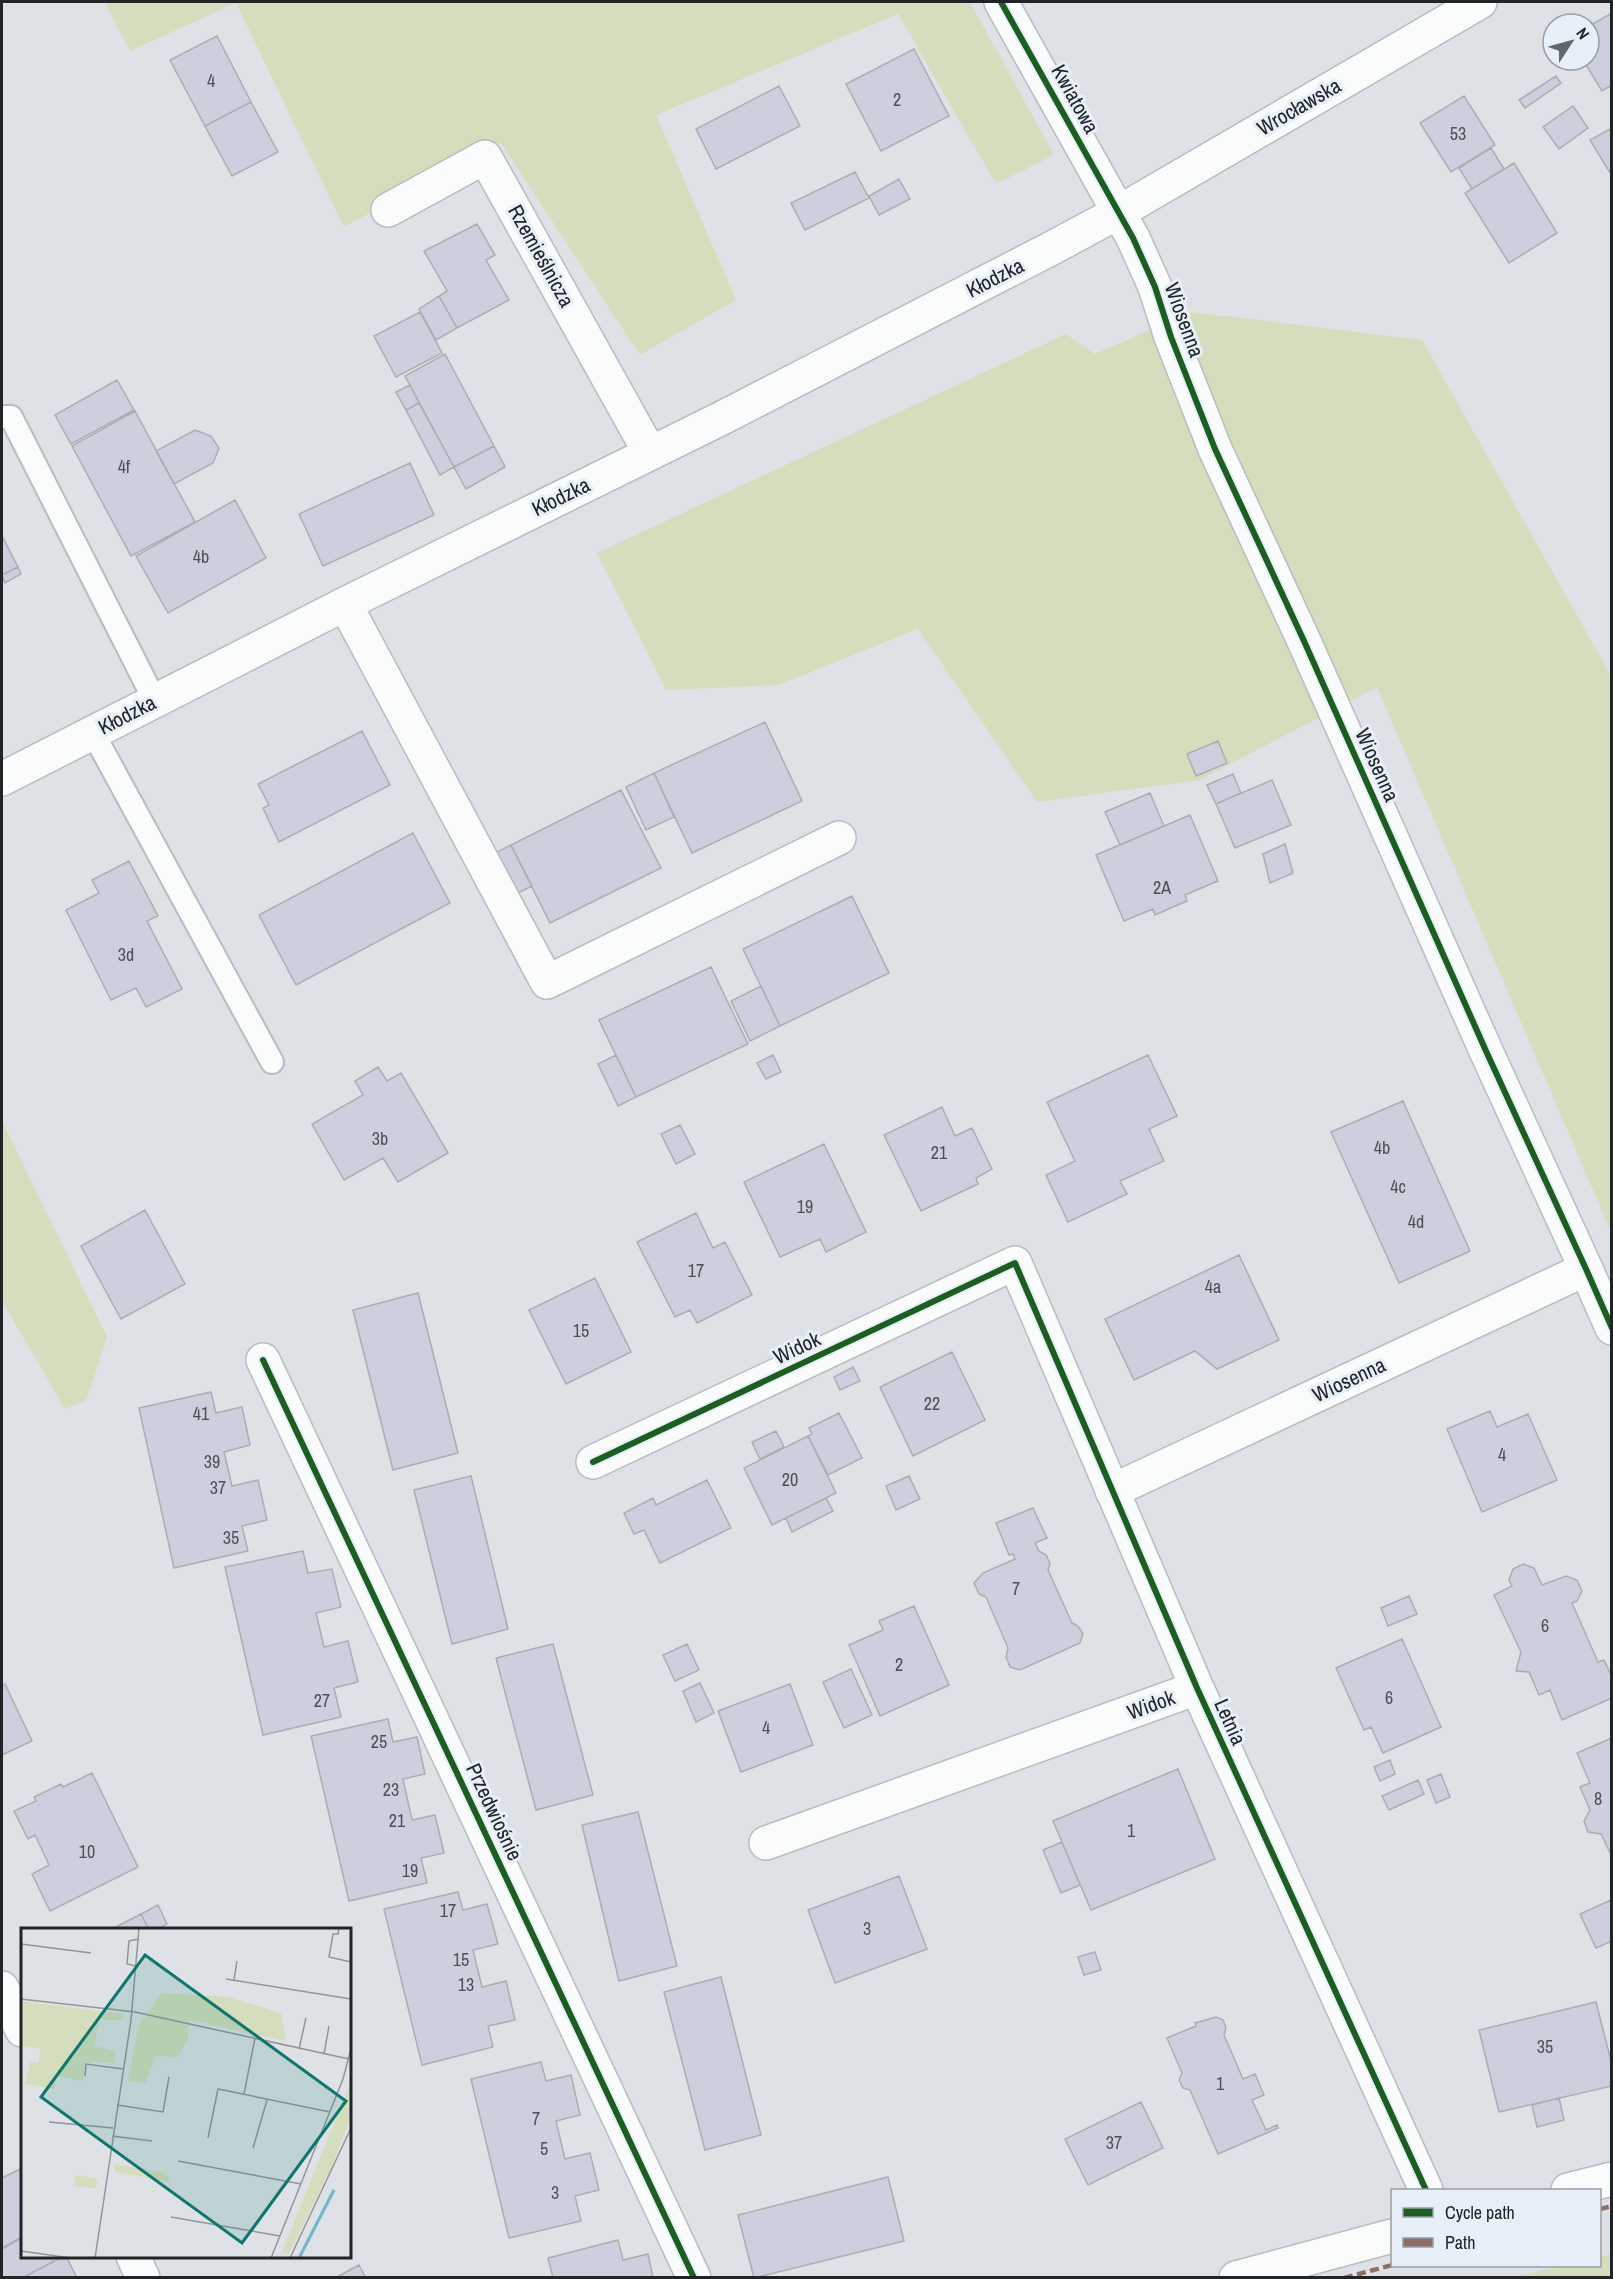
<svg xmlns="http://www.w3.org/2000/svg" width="1613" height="2279" font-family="'Archivo Narrow',sans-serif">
  <rect width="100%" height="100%" fill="#dee2e7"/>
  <!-- green -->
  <path fill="#d4debd" d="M105 2H970L1054 155 996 184 898 14 656 115 736 300 640 355 501 143 344 227 236 3 130 51Z
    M1191 312 1422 340 1611 676V1232L1377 687 1200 780 1037 802 918 629 779 685 666 690 597 553 1066 334 1095 354Z
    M2 1121 107 1337 86 1401 65 1409 2 1301Z
    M1611 2254V2277H1511L1563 2266H1600V2257Z"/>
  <!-- building -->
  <path fill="#cccfde" stroke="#abadb1" stroke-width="1.5" d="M1612 13V85L1602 91 1583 60H1589V26Z
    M217 36 251 102 205 126 170 60Z
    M914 49 949 116 881 151 846 84Z
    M1556 76 1561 83 1525 108 1519 100Z
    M779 86 800 126 716 169 696 129Z
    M1464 96 1495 145 1451 172 1420 123Z
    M251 102 278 152 232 176 205 126Z
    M1573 106 1588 128 1559 149 1543 127Z
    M1612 128V176L1590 140Z
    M1491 148 1504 169 1472 189 1459 168Z
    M1514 163 1557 233 1509 263 1465 193Z
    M855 172 869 198 805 230 791 203Z
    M899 179 910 199 879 215 869 196Z
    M477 224 495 255 486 260 509 300 457 328 439 296 447 291 424 251Z
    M439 296 457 328 436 340 419 309Z
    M420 312 442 353 396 377 374 336Z
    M445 354 494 446 454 467 405 376Z
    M117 380 134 410 71 444 55 415Z
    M410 385 419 403 406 410 396 392Z
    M419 403 454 467 440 475 406 410Z
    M135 411 195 522 131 556 72 446Z
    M195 430 211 436 219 448 213 463 174 484 156 451Z
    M494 446 505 467 466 489 454 467Z
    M410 463 434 515 323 566 299 514Z
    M235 500 266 558 168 613 136 556Z
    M2 536 18 567 2 575Z
    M18 567 21 574 5 583 2 575Z
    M765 722 802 801 692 853 654 773Z
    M362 731 390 785 279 842 263 808 269 805 258 784Z
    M1218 741 1227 763 1196 776 1187 754Z
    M654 773 674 817 646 830 626 787Z
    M1233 774 1241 793 1216 804 1207 785Z
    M1272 780 1291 825 1235 848 1216 804Z
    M621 790 661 868 550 923 511 845Z
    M1150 793 1164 826 1120 845 1105 812Z
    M1190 815 1218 881 1185 895 1187 901 1155 915 1153 909 1124 921 1096 855Z
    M413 833 450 903 296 985 259 915Z
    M1285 844 1293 873 1270 883 1263 854Z
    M511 845 532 886 516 894 495 853Z
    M129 861 158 916 147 921 182 989 146 1007 136 988 111 1000 66 910 99 893 92 880Z
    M852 896 889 973 780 1026 743 949Z
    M711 967 748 1044 636 1097 599 1020Z
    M761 986 780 1026 750 1041 731 1001Z
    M616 1055 636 1097 618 1106 598 1064Z
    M773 1055 781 1072 766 1079 757 1063Z
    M1148 1055 1177 1116 1149 1129 1164 1161 1120 1181 1127 1194 1068 1222 1046 1175 1075 1161 1047 1102Z
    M378 1067 387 1081 401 1073 448 1153 398 1182 383 1158 344 1180 312 1124 363 1095 355 1081Z
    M1403 1101 1470 1251 1399 1283 1331 1132Z
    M942 1107 955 1136 972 1128 992 1169 976 1178 978 1184 921 1211 884 1135Z
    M680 1125 695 1154 676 1164 661 1134Z
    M824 1144 866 1232 826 1252 820 1239 780 1257 744 1182Z
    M145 1210 185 1284 121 1319 81 1246Z
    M696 1213 713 1248 725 1242 752 1295 697 1323 690 1310 675 1317 637 1242Z
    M1239 1255 1279 1340 1217 1369 1195 1351 1134 1380 1105 1319Z
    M595 1278 631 1352 566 1384 529 1310Z
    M418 1293 458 1453 393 1470 353 1310Z
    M952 1352 985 1420 913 1456 880 1387Z
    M853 1367 860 1381 840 1390 834 1377Z
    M211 1392 216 1413 242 1407 250 1445 224 1452 232 1486 258 1480 267 1520 242 1526 248 1551 174 1568 139 1408Z
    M1490 1411 1497 1427 1528 1414 1557 1480 1482 1512 1447 1429Z
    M839 1413 862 1458 828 1475 808 1436 812 1434 809 1428Z
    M776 1431 784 1447 760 1459 752 1442Z
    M808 1436 836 1493 772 1525 744 1468Z
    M471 1476 508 1629 452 1644 414 1490Z
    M909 1476 920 1499 896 1510 886 1486Z
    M707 1480 731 1528 660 1563 644 1530 634 1534 624 1513 653 1498 656 1505Z
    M826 1498 833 1511 792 1532 786 1518Z
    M1033 1508 1047 1538 1035 1543 1039 1551 1046 1555 1050 1563 1048 1570 1072 1623 1078 1626 1083 1634 1080 1643 1020 1670 1010 1667 1006 1657 1008 1648 986 1597 979 1594 974 1583 983 1573 1015 1559 1013 1554 1009 1555 996 1523Z
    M303 1551 308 1573 332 1569 341 1607 316 1613 324 1647 348 1641 358 1682 334 1688 341 1717 263 1735 225 1567Z
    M1523 1564 1534 1568 1542 1585 1566 1576 1577 1580 1582 1591 1577 1601 1572 1603 1598 1662 1604 1660 1612 1677V1698L1562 1720 1550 1690 1539 1695 1529 1672 1516 1671 1521 1652 1494 1595 1512 1586 1509 1580 1513 1569Z
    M1409 1596 1417 1614 1388 1626 1381 1608Z
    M914 1606 949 1685 880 1716 849 1645 883 1630 879 1621Z
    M1402 1639 1441 1727 1383 1753 1371 1727 1364 1730 1336 1668Z
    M553 1644 593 1795 536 1810 496 1658Z
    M687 1644 699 1670 675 1681 663 1655Z
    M851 1669 872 1715 844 1728 823 1682Z
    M700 1683 714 1713 696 1722 683 1691Z
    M5 1684 32 1741 2 1755V1686Z
    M790 1684 813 1745 741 1772 718 1711Z
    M388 1719 393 1742 417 1737 425 1774 403 1779 412 1820 435 1815 444 1853 421 1858 427 1883 349 1901 311 1736Z
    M1612 1738V1857L1601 1834 1588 1832 1584 1821 1590 1810 1580 1787 1590 1783 1577 1753Z
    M1390 1760 1395 1774 1380 1781 1374 1767Z
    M1178 1769 1215 1859 1091 1910 1053 1821Z
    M92 1773 138 1867 50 1911 32 1874 49 1865 35 1835 28 1839 14 1811 36 1801 34 1797 61 1784 63 1787Z
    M1441 1774 1450 1797 1436 1803 1427 1780Z
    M1418 1780 1424 1794 1389 1810 1382 1796Z
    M638 1812 677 1966 619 1981 582 1825Z
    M1062 1842 1080 1885 1061 1893 1043 1850Z
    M899 1876 927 1949 835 1983 808 1910Z
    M458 1892 463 1910 487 1904 498 1944 473 1950 482 1987 506 1981 515 2020 488 2026 493 2047 422 2065 384 1909Z
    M1611 1900 1612 1941 1596 1948 1580 1914Z
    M158 1905 167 1924 157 1930H149L141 1914Z
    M141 1914 149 1930H110Z
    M1095 1952 1101 1970 1084 1975 1078 1957Z
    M721 1977 761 2135 705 2150 664 1992Z
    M1596 2002 1612 2065V2086L1499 2112 1479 2030Z
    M1216 2017 1223 2020 1226 2028 1224 2035 1243 2079 1255 2074 1264 2095 1252 2100 1266 2130 1277 2125 1278 2128 1218 2154 1190 2090 1183 2088 1179 2080 1182 2073 1167 2038 1196 2026 1195 2023Z
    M541 2062 546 2081 571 2075 580 2115 556 2121 565 2159 590 2153 599 2190 575 2196 581 2221 509 2238 471 2079Z
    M1559 2098 1564 2120 1537 2127 1532 2105Z
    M1141 2102 1163 2148 1088 2185 1065 2139Z
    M22 2168V2237L2 2248V2178Z
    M888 2177 904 2241 754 2278 738 2215Z
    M22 2238V2256H50L53 2262 22 2278H2V2249Z
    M618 2240 623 2260 648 2254 653 2278H553L548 2258Z
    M64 2256H66L77 2278H22Z
    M359 2265 366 2278H335Z"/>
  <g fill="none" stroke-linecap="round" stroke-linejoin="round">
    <!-- service casing -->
    <g stroke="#b8bbbf" stroke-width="26">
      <path id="service" d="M2 417H11L155 701
        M93 733 272 1062"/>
    </g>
    <!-- minor casing -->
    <g stroke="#b8bbbf" stroke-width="36">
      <path id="minor" d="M1001 2 1133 238 1155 287 1171 337 1215 449 1304 641 1486 1051 1586 1269 1612 1328
        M388 210 485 157 650 453
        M345 604 547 982 839 838
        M263 1360 694 2278
        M593 1462 1015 1263 1197 1688 1426 2190
        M1112 1491 1586 1269
        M766 1843 1197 1688
        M2 1988 22 2030
        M1568 2190 1612 2179
        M133 2256 143 2278
        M1236 2278 1392 2236"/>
    </g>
    <!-- secondary casing -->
    <g stroke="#b8bbbf" stroke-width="36">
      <path id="secondary" d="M2 779 345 604 722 418 1054 247 1119 212 1480 2"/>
    </g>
    <!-- service -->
    <use href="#service" stroke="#fafbfb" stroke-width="22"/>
    <!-- minor -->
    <use href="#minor" stroke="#fafbfb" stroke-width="33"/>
    <!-- secondary -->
    <use href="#secondary" stroke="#fafbfb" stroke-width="33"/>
    <!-- quiet -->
    <path stroke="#8d6e63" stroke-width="4.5" stroke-dasharray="9 4.5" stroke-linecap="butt" d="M1600 2209 1612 2206
      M1344 2278 1392 2265"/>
    <!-- cycleway casing -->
    <g stroke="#e7eff8" stroke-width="10">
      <path id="cycleway" d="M1001 2 1133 238 1155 287 1171 337 1215 449 1304 641 1486 1051 1586 1269 1612 1328
        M263 1360 694 2278
        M593 1462 1015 1263 1197 1688 1426 2190"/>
    </g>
    <!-- cycleway -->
    <use href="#cycleway" stroke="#1b5e20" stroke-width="6"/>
  </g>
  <g text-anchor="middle" stroke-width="6" stroke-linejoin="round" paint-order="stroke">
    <!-- number labels -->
    <g font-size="18" fill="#4d5056">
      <text x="211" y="87">4</text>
      <text x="897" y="106">2</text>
      <text x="1458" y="140">53</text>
      <text x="124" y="473">4f</text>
      <text x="201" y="563">4b</text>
      <text x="1162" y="894">2A</text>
      <text x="126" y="961">3d</text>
      <text x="380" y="1145">3b</text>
      <text x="1382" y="1154">4b</text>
      <text x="939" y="1159">21</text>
      <text x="1398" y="1193">4c</text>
      <text x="805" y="1213">19</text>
      <text x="1416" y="1228">4d</text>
      <text x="696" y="1277">17</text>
      <text x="1213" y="1293">4a</text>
      <text x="581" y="1337">15</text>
      <text x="932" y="1410">22</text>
      <text x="201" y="1420">41</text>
      <text x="1502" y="1461">4</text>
      <text x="212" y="1468">39</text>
      <text x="790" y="1486">20</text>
      <text x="218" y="1494">37</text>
      <text x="231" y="1544">35</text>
      <text x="1016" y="1595">7</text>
      <text x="1545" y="1632">6</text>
      <text x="899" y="1671">2</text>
      <text x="1389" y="1704">6</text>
      <text x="322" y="1707">27</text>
      <text x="766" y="1734">4</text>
      <text x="379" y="1748">25</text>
      <text x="391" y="1796">23</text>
      <text x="1598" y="1805">8</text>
      <text x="397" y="1827">21</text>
      <text x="1131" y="1837">1</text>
      <text x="87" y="1858">10</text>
      <text x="410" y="1877">19</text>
      <text x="448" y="1917">17</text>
      <text x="867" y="1935">3</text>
      <text x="461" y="1966">15</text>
      <text x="466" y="1991">13</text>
      <text x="1545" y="2053">35</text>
      <text x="1220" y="2090">1</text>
      <text x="536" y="2125">7</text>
      <text x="1114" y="2149">37</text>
      <text x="544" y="2155">5</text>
      <text x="555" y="2199">3</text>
    </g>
    <!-- street labels -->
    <g font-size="21" fill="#212427" stroke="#e7eff8">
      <text transform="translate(1075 99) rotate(61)" y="7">Kwiatowa</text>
      <text transform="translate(1299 107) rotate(-30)" y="7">Wrocławska</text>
      <text transform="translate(541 256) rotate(61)" y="7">Rzemieślnicza</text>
      <text transform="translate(995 278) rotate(-27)" y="7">Kłodzka</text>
      <text transform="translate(1184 320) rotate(70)" y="7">Wiosenna</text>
      <text transform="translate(561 497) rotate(-26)" y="7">Kłodzka</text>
      <text transform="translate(127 715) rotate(-27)" y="7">Kłodzka</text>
      <text transform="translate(1377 765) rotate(66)" y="7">Wiosenna</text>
      <text transform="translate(797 1348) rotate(-25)" y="7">Widok</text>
      <text transform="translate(1349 1380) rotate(-25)" y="7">Wiosenna</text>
      <text transform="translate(1151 1705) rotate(-20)" y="7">Widok</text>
      <text transform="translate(1230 1722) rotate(66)" y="7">Letnia</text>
      <text transform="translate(494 1812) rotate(65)" y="7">Przedwiośnie</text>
    </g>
  </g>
  <!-- overview -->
  <g transform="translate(21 1928)">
    <rect width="330" height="330" fill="#dee2e7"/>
    <path d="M141 65 207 69 260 85 265 113 169 92 166 113 157 129 135 128 124 155 107 152 118 96ZM0 73 101 86 100 93 79 91 73 118 94 123 93 135 65 134 62 153 36 148 33 161 4 156 9 134 17 135 20 121 0 118ZM330 153 329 190 312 236 267 327 261 324ZM93 236 145 245 149 254 94 244ZM55 247 77 251 75 260 53 258Z" fill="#d4debd"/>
    <path fill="none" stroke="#6eb6cc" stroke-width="3" d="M278 330 313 262"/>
    <path fill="none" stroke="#92969a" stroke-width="1.5" d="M318 0 317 6H312L308 29 330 34M0 16 70 25M115 38 106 36 108 13 118 11M205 51 330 71M213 52 216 33M0 71 114 84 328 131M278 121 285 90M303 126 308 98M64 148 65 136 102 141M223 166 234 110M96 177 142 184 148 149M28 194 92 200M91 208 131 213M187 210 197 161 309 184M232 220 246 172M157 233 280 256M150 289 259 308M0 323 50 330M74 330 110 92 118 0M250 330 322 151 330 121M269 330 330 200"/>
    <path fill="#0f766e" fill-opacity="0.15" stroke="#0f766e" stroke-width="3" d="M124 27 325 173 221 315 20 169Z"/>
    <rect width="330" height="330" fill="none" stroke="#212427" stroke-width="3"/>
  </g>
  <!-- border -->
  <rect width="1613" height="2279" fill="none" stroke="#212427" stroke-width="6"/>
  <!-- legend -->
  <rect x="1391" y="2189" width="210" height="78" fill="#e7eff8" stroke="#989ea4" stroke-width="1.5"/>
  <rect x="1403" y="2208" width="30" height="9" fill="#1b5e20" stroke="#989ea4" stroke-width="1.5"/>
  <text x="1445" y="2219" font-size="18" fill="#212427">Cycle path</text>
  <rect x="1403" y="2238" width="30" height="9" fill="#8d6e63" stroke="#989ea4" stroke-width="1.5"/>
  <text x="1445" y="2249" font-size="18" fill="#212427">Path</text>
  <!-- north arrow -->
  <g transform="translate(1571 42) rotate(54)"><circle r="28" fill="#e7eff8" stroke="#989ea4" stroke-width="1.5"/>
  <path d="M0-4.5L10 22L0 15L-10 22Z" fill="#63666a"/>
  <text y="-9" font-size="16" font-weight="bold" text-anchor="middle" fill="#212427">N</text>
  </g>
</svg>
